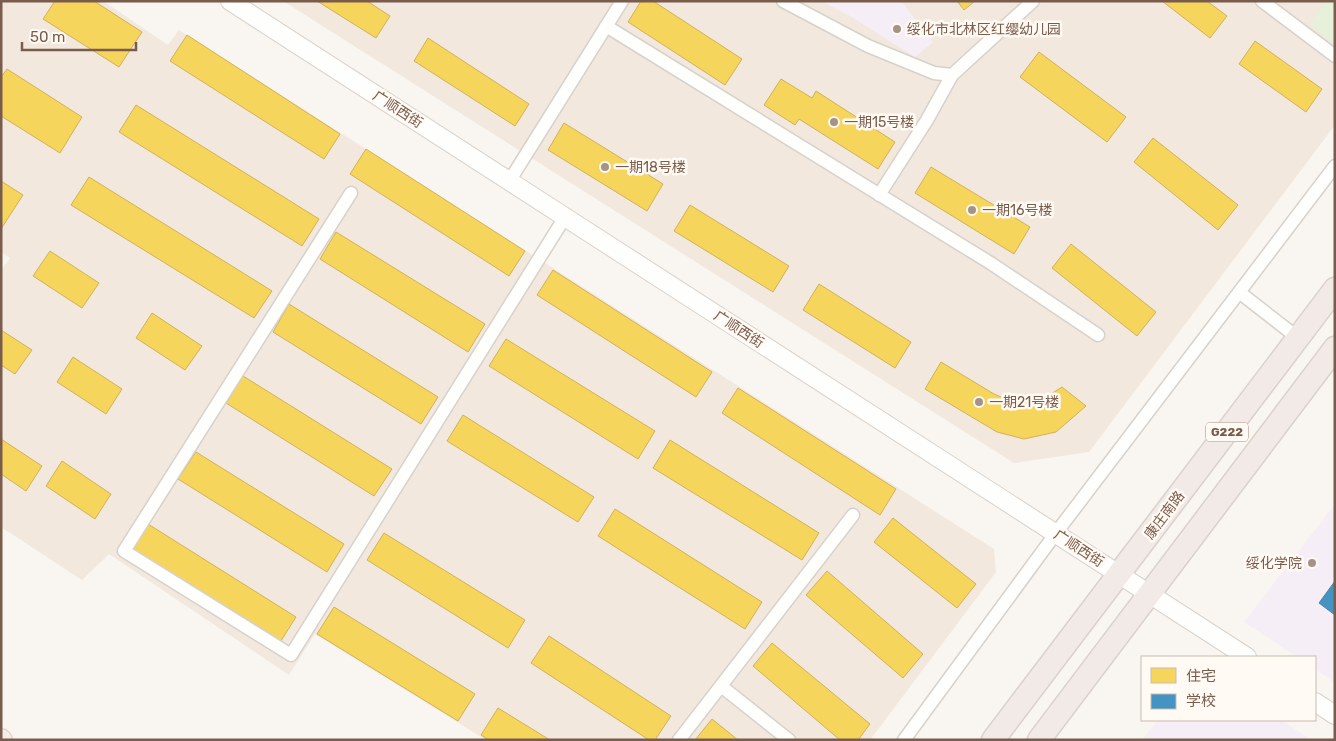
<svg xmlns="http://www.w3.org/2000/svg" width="1336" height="741" font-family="Rubik,'Noto Sans SC',sans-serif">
  <rect width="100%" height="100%" fill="#f9f5f0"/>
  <!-- residential -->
  <path fill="#f2e8de" d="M1 1H103L168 45 179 30 994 549 996 572 870 740H486L315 634 289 675 109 554 82 580 1 527V270L10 258 1 252Z
    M283 1H1335V125L1089 452 1014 463Z"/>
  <!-- education -->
  <path fill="#f6eef6" d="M821 1H901L933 42 915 57 850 16Z
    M1335 504V683L1315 669V657H1297L1244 622Z
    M1158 720H1282L1311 740H1142Z"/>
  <!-- green -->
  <path fill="#e7f0db" d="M1326 1H1335V44L1309 25Z"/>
  <!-- homes -->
  <path fill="#f6d55c" stroke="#d1b158" d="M55 1H94L142 32 119 67 43 19Z
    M317 1H367L390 16 376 38Z
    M641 1H653L742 59 725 85 628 22Z
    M957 1H975L964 10Z
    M1162 1H1207L1227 16 1210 38Z
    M187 35 340 134 324 159 170 61Z
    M428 38 529 104 515 126 414 61Z
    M1255 41 1322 89 1306 112 1239 64Z
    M1039 52 1126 117 1107 142 1020 77Z
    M7 69 82 117 60 153 1 116V77Z
    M781 79 812 98 816 91 895 142 878 169 799 119 795 125 764 105Z
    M136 105 319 219 302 246 119 132Z
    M564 123 663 184 647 211 548 150Z
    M1153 138 1238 205 1218 230 1134 162Z
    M366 149 525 251 509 276 350 174Z
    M931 167 1030 227 1014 254 915 193Z
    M89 177 272 291 254 318 71 205Z
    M1 181 23 195 1 229Z
    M690 205 789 266 773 292 674 231Z
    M336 232 485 324 468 352 320 259Z
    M1071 244 1156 312 1137 336 1052 268Z
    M50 251 99 283 82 308 33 276Z
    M553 270 712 372 696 397 537 295Z
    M819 284 911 342 895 368 803 310Z
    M289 304 438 397 421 424 273 332Z
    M152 313 202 346 185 370 136 338Z
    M1 330 32 350 15 374 1 365Z
    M506 339 655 431 638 459 489 366Z
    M73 357 122 389 106 414 57 382Z
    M941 362 994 394 1017 404 1043 399 1062 387 1086 406 1056 432 1024 439 997 432 925 389Z
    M243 376 392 469 374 496 226 403Z
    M738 388 896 489 880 515 722 413Z
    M463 415 594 497 578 522 447 441Z
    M1 439 42 466 26 491 1 474Z
    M670 440 819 533 802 560 653 468Z
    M196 452 344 544 327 572 178 479Z
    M62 461 111 494 95 519 46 486Z
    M615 509 762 602 745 629 598 536Z
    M893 518 976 584 957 608 874 542Z
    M148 524 296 617 279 644 131 551Z
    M384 533 525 620 508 648 367 560Z
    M827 571 923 654 903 678 806 595Z
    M334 607 475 694 458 721 317 634Z
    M549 636 671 716 655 740H649L531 663Z
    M772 643 870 724 858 740H840L753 666Z
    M498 708 550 740H489L481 735Z
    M712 719 738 740H695Z"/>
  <!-- schools -->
  <path fill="#4393c3" stroke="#5482a0" d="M1335 581V615L1319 603Z"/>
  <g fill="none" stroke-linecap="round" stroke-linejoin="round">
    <!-- street casing -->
    <g stroke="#d7d1cb" stroke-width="15">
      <path id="street" d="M783 1 868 46 934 73 952 75 1033 1
        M1262 1 1335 56
        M606 26 992 264 1098 335
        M510 180 622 1
        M351 193 124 551 291 655 565 217
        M879 195 927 120 952 75
        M1239 292 1298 338
        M721 686 789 740
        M679 740 853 515
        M904 740 1056 533 1335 166"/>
    </g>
    <!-- secondary casing -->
    <g stroke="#d9d2cb" stroke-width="20">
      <path id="secondary" d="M230 1 1247 657
        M1315 702 1335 715"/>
    </g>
    <!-- primary casing -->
    <g stroke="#dad1cc" stroke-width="22">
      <path id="primary" d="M1 739 2 740"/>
    </g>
    <!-- highway casing -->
    <g stroke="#dad1cc" stroke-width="25">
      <path id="highway" d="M993 740 1335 289
        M1039 740 1335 348"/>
    </g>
    <!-- street -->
    <use href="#street" stroke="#fefefd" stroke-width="12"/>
    <!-- secondary -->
    <use href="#secondary" stroke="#fefefd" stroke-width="18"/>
    <!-- primary -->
    <use href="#primary" stroke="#f3eee8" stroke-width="20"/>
    <!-- highway -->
    <use href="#highway" stroke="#f2eae7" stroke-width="22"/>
  </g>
  <!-- markers -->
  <g fill="#a69286" stroke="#fffaf3" stroke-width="2">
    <circle cx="897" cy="29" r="5"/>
    <circle cx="834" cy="122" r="5"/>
    <circle cx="605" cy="167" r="5"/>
    <circle cx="972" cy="210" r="5"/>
    <circle cx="979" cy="402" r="5"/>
    <circle cx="1312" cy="563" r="5"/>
  </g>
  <g text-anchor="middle" stroke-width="5" stroke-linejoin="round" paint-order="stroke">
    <!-- shield labels -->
    <rect fill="#fffaf3" stroke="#a28b7f" stroke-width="1" x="1206" y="422.5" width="42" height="19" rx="4"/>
    <g font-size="12" font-weight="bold" fill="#7a5c4d">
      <text x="1227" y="436">G222</text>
    </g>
    <!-- poi labels -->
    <g font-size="14" fill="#7a5c4d" stroke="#fffaf3" text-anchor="start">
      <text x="907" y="34">绥化市北林区红缨幼儿园</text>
      <text x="844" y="127">一期15号楼</text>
      <text x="615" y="172">一期18号楼</text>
      <text x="982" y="215">一期16号楼</text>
      <text x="989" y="407">一期21号楼</text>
      <text x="1302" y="568" text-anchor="end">绥化学院</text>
    </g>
    <!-- street labels -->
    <g font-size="14" fill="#7a5c4d" stroke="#fffaf3">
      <text transform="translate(398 109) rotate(33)" y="5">广顺西街</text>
      <text transform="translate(739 329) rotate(33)" y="5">广顺西街</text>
      <text transform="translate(1164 515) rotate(-53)" y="5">康庄南路</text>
      <text transform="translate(1079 548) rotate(33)" y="5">广顺西街</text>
    </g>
  </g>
  <!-- border -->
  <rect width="1336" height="741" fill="none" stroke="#7a5c4d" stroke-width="5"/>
  <!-- legend -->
  <rect x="1141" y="656" width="175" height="65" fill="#fffaf3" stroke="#cabbb1"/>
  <rect x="1151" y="668" width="25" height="15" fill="#f6d55c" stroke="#cabbb1"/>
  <text x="1186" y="681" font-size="15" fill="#7a5c4d">住宅</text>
  <rect x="1151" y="694" width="25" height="15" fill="#4393c3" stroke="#cabbb1"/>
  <text x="1186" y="706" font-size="15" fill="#7a5c4d">学校</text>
  <!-- scale -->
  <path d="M22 42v8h114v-8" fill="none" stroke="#7a5c4d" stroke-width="2.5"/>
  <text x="30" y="42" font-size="15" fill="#7a5c4d" stroke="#fffaf3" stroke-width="4" paint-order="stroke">50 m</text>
</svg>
